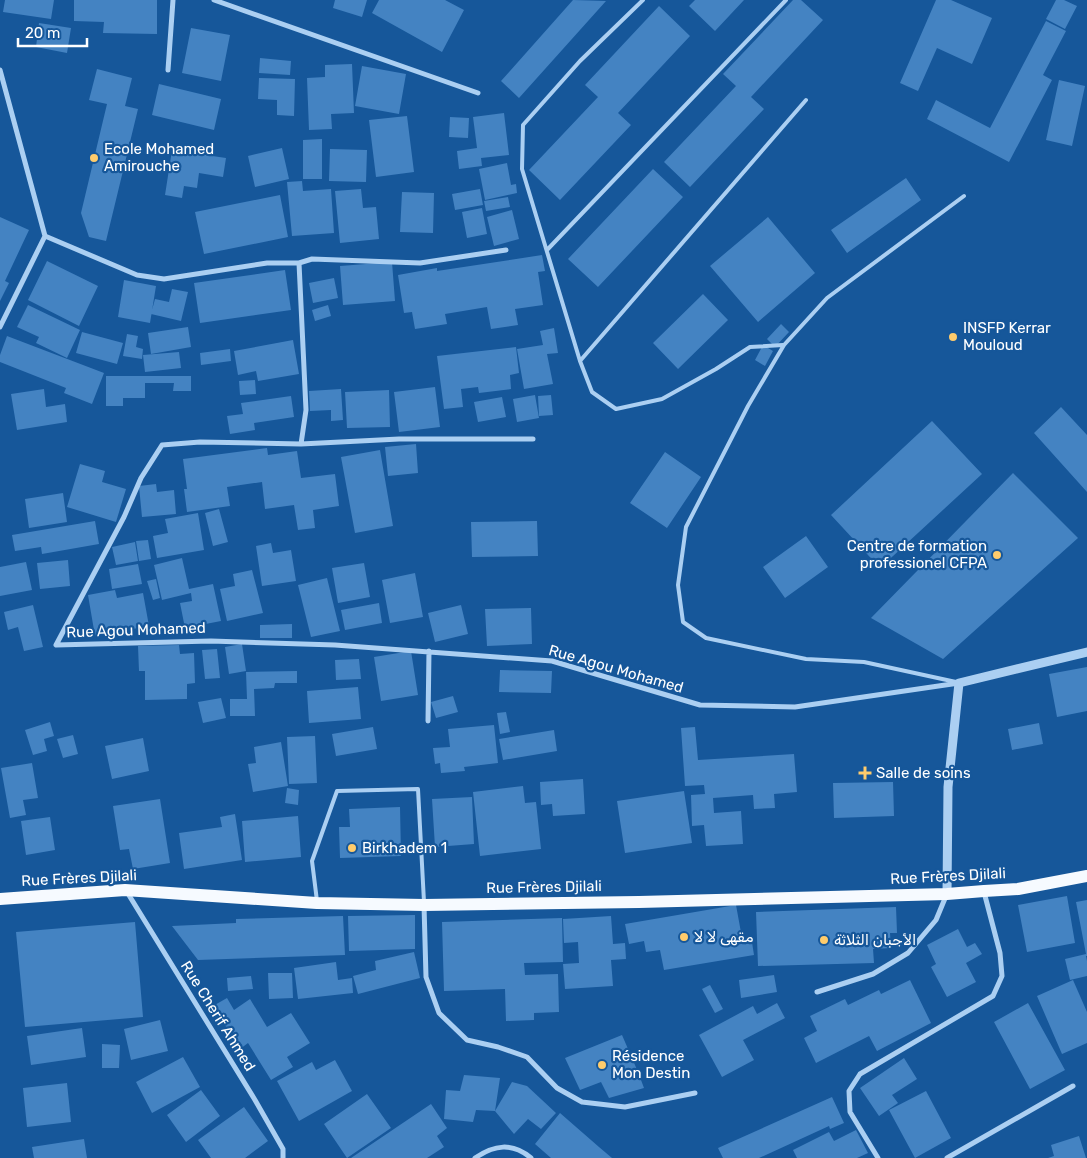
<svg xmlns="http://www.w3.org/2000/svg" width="1087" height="1158" font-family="Rubik,'Noto Naskh Arabic',sans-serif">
  <rect width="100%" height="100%" fill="#16579a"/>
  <!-- building -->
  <path fill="#4483c2" d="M5 0H54L51 19 3 12Z
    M74 0H157V34L103 33 104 22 74 21Z
    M335 0H367L362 17 333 8Z
    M379 0H445L464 10 442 52 372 13Z
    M573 0 606 1 519 98 501 81Z
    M695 0H744L715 31 689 6Z
    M793 0H801L823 20 751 97 764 109 690 187 664 162 736 86 723 74Z
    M936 0H951L992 18 972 64 937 48 918 91 900 83Z
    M1056 0H1064L1077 6 1065 29 1046 19Z
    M659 6 690 36 618 113 631 125 560 200 529 170 598 97 585 85Z
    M1046 21 1066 31 1043 75 1052 80 1009 162 927 119 936 100 990 128Z
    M39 23 71 28 67 53 36 47Z
    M191 28 230 35 221 81 182 73Z
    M260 58 291 61 290 75 259 73Z
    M352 64 354 113 331 114 332 129 309 130 307 78 325 77V65Z
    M362 66 406 74 399 114 355 106Z
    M97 69 132 78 125 106 138 109 106 241 89 237 81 213 107 104 89 100Z
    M259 78 295 79 294 116 277 115V100L258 99Z
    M1059 80 1085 86 1072 146 1046 140Z
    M159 84 221 99 214 130 152 115Z
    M504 113 509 155 481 158 482 166 459 169 457 151 477 148 473 117Z
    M407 116 414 172 376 177 369 120Z
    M450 117 469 118 468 138 449 137Z
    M322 139V179H303V140Z
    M282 148 289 179 255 187 248 156Z
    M330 149 367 150 366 182 329 181Z
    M172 150 226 158 223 177 199 173 197 188 184 186 182 198 165 195Z
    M507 163 511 185 516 184 517 193 485 200 479 169Z
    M653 169 683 197 598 287 568 259Z
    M906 178 921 200 847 253 831 230Z
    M302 181 303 191 331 189 334 233 292 236 287 182Z
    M361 189 363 208 376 207 379 239 340 243 335 191Z
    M480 189 483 205 455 210 452 194Z
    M402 192 434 193 433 233 400 232Z
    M280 195 288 237 204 254 195 212Z
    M508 197 510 207 486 211 484 201Z
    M482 208 487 234 467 238 462 212Z
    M512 210 519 239 494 246 487 217Z
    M0 217 29 230 5 281 9 283 0 301Z
    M768 217 815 273 758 322 710 266Z
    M542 255 545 271 538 272 543 305 515 309 518 325 491 329 487 307 445 314 447 324 415 329 412 312 404 313 398 275 437 268V271Z
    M47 261 98 286 79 326 28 300Z
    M392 262 395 301 343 305 340 266Z
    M285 270 291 310 200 323 194 283Z
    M334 278 338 298 313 303 309 283Z
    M124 280 156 286 150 323 118 317Z
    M172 289 188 292 181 321 151 314 155 299 169 302Z
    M703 294 728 320 678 369 653 343Z
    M28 305 80 330 67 358 36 343 39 337 17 327Z
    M328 305 331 316 315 321 312 310Z
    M781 324 789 332 775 347 767 339Z
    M188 327 191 347 151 354 148 333Z
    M554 328 558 353 547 354 553 384 524 389 517 349 543 345 540 331Z
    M82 332 123 343 117 364 76 353Z
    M127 334 138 336 136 347 143 349 142 359 123 356Z
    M7 336 104 373 92 404 64 393 66 388 0 362V355Z
    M293 340 299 374 258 381 256 371 238 375 234 351Z
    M763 345 773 351 765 366 755 360Z
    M516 347 519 373 510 375 511 389 479 393 478 387 461 389 463 407 444 409 437 356Z
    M230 349 231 361 201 365 200 353Z
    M179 352 181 368 145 372 143 355Z
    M106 376H191V391H173L174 383H145V398H123V406H106Z
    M255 380 256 394 240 395 239 381Z
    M435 387 440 427 399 432 394 392Z
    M44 389 46 407 65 404 67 422 17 430 11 394Z
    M341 389 343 420 331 421V410L310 411 309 391Z
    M389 390 390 427 347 428 345 392Z
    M535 395 539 418 517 422 513 399Z
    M551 395 553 415 539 416 538 396Z
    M291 396 294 417 254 423 255 430 230 434 227 416 243 414 241 403Z
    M502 397 506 417 478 422 474 402Z
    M1061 407 1087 435V492L1034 433Z
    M932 421 982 474 880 568 831 515Z
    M416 444 418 473 388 476 385 447Z
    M267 448 268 455 297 451 301 478 335 474 339 506 313 510 315 528 298 530 294 505 265 509 262 482 227 487 230 506 187 512 184 489H187L183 459Z
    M380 450 393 526 355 533 341 457Z
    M665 452 701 477 667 528 630 503Z
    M80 464 105 471 102 482 126 489 116 522 67 507Z
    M1013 473 1078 538 943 659 871 618Z
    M156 484 157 492 174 490 176 514 142 517 139 486Z
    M63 493 67 522 29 528 25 499Z
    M219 509 228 542 213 546 205 513Z
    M198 513 204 550 157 558 153 536 168 533 165 519Z
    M95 521 99 544 42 554 41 547 15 551 12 535Z
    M537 521 538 556 472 557 471 522Z
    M806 536 828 567 785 598 763 567Z
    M148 540 151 559 139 561 136 541Z
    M135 542 138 561 116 565 112 547Z
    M271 543 273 553 291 550 296 581 262 586 256 546Z
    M182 558 189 589 213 584 221 621 185 628 180 603 192 601 191 593 162 600 154 565Z
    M68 560 70 586 40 589 37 563Z
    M26 562 32 590 0 596V567Z
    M364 563 370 597 338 603 332 568Z
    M138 564 142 584 112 589 109 569Z
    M252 570 263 613 227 621 220 589 235 586 233 574Z
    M415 573 423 617 390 623 382 580Z
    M327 578 340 631 311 637 298 585Z
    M156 579 160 598 153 600 147 581Z
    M115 590 117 598 143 593 149 626 95 636 88 595Z
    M379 603 382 623 345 630 341 610Z
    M33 605 43 647 24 651 18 627 8 630 4 612Z
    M461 605 468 634 435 642 428 613Z
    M531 608 532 644 487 646 485 609Z
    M292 624V638H260V625Z
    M242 644 246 671 229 674 225 647Z
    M179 645 180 654 194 653 195 683 187 684V699L145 700V671H139L138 646Z
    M217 649 220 678 205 679 202 650Z
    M411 651 418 695 381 701 374 657Z
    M359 659 361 679 336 680 335 660Z
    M1087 667V711L1057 717 1049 674Z
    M500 670 552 671 551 693 499 692Z
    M297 671V683H275L274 688 254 689 255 716H230V699H247L246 672Z
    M358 687 361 719 309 723 307 691Z
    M453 696 458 712 436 718 431 702Z
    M221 698 226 718 203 723 198 702Z
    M506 712 510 732 500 734 497 713Z
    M50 722 54 736 44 739 47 751 33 755 25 730Z
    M1039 723 1043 744 1012 750 1008 729Z
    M494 725 498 763 464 767 465 771 441 773 440 763 435 764 433 748 450 747 448 729Z
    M373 727 377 749 336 756 332 734Z
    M695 727 698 760 794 754 797 792 774 794 775 808 754 809 753 795 713 798 714 813 741 811 743 844 706 846 704 825 692 826 691 795 705 794 704 785 685 786 681 728Z
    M554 730 557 751 503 760 499 739Z
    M73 735 78 754 63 758 57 739Z
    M315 736 317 783 289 784 287 737Z
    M143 738 149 771 112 779 105 746Z
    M281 742 288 786 253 792 248 764 256 763 254 747Z
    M32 763 38 798 23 800 26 815 10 818 1 768Z
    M583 779 585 814 553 816 552 804 541 805 540 782Z
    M893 782 894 816 834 818 833 783Z
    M523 786 525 803 536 802 541 849 480 856 473 792Z
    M287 788 299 790 298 805 285 803Z
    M684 791 692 843 625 853 617 801Z
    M472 797 474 844 435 847 432 799Z
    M160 799 170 863 133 869 129 849 120 850 113 806Z
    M400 807 401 856 340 858 339 827H350L349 809Z
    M235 814 242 860 184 869 179 833 222 827 220 817Z
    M298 816 301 857 245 862 242 821Z
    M50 817 55 850 26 855 21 821Z
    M1067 896 1075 943 1027 952 1018 905Z
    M1087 900V956H1086L1087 961V976L1070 980 1065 959 1086 954 1076 902Z
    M736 905 742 938 751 936 754 955 664 970 660 950 646 952 644 941 629 944 625 924Z
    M896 907 897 933H890L891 948 873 949 874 963 758 966 756 912Z
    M415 915V949L349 951 348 916Z
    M343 916 345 955 198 960 172 926 236 923V919Z
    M611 916 613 944 625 943 626 959 611 960 613 986 565 989 563 964 579 963 578 942 564 943 563 919Z
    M562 918 563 962 524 963 525 975 558 974 559 1012 534 1013V1020L506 1021 505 989 444 991 442 922Z
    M135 922 143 1017 25 1027 16 932Z
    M958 929 967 947 975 943 982 954 966 963 976 982 947 997 931 967 936 964 927 945Z
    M414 952 420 978 358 994 353 976 376 970 375 961Z
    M336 962 338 980 352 978 353 993 298 999 294 968Z
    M268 973H292L293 998 269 999Z
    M774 975 777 992 741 998 739 980Z
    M251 976 253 989 228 991 227 978Z
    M910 980 931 1023 877 1051 869 1036 816 1063 804 1038 817 1031 810 1016 845 999 848 1005 879 990 881 994Z
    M1073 980 1087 1012V1043L1062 1054 1037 996Z
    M710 985 723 1009 715 1013 702 989Z
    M227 998 234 1010 250 999 267 1027 291 1013 310 1043 287 1057 293 1067 271 1080 248 1043 240 1049 213 1006Z
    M777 1003 785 1018 743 1040 754 1060 722 1077 699 1035 753 1006 757 1014Z
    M1028 1003 1065 1070 1030 1089 994 1022Z
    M160 1020 168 1051 131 1060 124 1029Z
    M82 1028 86 1057 31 1065 27 1036Z
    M622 1035 638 1072 644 1088 609 1098 601 1082 580 1090 565 1058Z
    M102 1044 120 1045 119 1068H102Z
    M183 1057 200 1087 152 1113 136 1082Z
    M904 1058 917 1079 892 1095 898 1103 879 1116 860 1088Z
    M335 1060 352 1091 299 1121 277 1081 312 1062 316 1070Z
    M464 1075 500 1078 495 1111 512 1082 527 1086 556 1113 541 1129 528 1119 514 1134 495 1111 476 1110 473 1122 444 1119 446 1090 460 1091Z
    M67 1083 71 1122 27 1127 23 1088Z
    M201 1090 220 1116 186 1142 167 1115Z
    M926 1091 951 1138 915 1158 889 1110Z
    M367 1094 391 1128 347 1158 324 1124Z
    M832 1097 844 1123 830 1129 829 1126 759 1158H723L718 1148Z
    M431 1104 447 1128 437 1136 444 1147 427 1158H351Z
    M244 1107 268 1141 245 1158H211L198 1140Z
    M560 1113 599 1147 612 1158H551L535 1144Z
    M856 1130 868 1153 857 1158H797L793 1150 829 1132 834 1141Z
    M1079 1136 1086 1158H1048L1054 1156 1051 1145Z
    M84 1139 87 1158H34L32 1147Z"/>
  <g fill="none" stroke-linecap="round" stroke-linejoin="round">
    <!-- service -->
    <path stroke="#abcff2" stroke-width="4" d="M643 0 580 61 523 125 522 169 580 361 592 392 616 409 662 399 716 369 750 347 783 345
      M547 250 786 0
      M580 361 806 100
      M956 682 864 662 806 659 706 638 683 622 678 585 686 527 748 406 784 345 827 298 964 196
      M317 901 312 861 337 791 418 789 424 902"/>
    <!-- minor -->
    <path stroke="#abcff2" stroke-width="5" d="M214 0 478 93
      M0 70 45 236 0 327
      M168 70 173 0
      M45 236 137 275 164 279 267 263H299L312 259 420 263 506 250
      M299 263 306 410 301 444
      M533 439H399L301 444 200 442 162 445 141 478 124 517 56 645 211 641 335 645 552 661 700 705 795 707 959 683
      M428 721 429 651
      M127 892 255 1100 283 1149V1158
      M424 905 426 977 439 1013 467 1040 498 1047 527 1057 557 1088 582 1102 625 1107 695 1093
      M817 992 873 974 908 953 936 920 946 896
      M475 1158C494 1145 512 1142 531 1158
      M878 1158 850 1112 849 1091 860 1074 993 996 1002 976 1000 953 984 892
      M947 1158 1073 1086"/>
    <!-- tertiary -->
    <path stroke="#abcff2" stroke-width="9" d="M947 894 948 787 959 683 1087 652"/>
    <!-- primary -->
    <path stroke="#f6faff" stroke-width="12" d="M0 899 125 890 317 903 424 905 639 902 947 894 984 891 1018 889 1087 876"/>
  </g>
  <!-- markers -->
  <g fill="#ffcc6c" stroke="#16579a" stroke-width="2">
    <circle cx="94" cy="158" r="5"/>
    <circle cx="953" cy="337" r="5"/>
    <circle cx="997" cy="555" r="5"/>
    <path d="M862.5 765.5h5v5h5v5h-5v5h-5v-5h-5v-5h5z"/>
    <circle cx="352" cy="848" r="5"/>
    <circle cx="684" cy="937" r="5"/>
    <circle cx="824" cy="940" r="5"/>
    <circle cx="602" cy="1065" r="5"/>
  </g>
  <g text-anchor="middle" stroke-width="4.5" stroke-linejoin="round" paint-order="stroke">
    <!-- poi labels -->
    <g font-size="15" fill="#fff" stroke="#16579a" text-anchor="start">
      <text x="104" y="154">Ecole Mohamed<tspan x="104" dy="17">Amirouche</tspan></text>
      <text x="963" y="333">INSFP Kerrar<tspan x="963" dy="17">Mouloud</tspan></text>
      <text x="987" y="551" text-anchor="end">Centre de formation<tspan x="987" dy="17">professionel CFPA</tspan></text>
      <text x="876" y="778">Salle de soins</text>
      <text x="362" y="853">Birkhadem 1</text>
      <text x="694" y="942">مقهى لا لا</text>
      <text x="834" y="945">الأجبان الثلاثة</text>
      <text x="612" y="1061">Résidence<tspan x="612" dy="17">Mon Destin</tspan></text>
    </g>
    <!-- street labels -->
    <g font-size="15" fill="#fff" stroke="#16579a">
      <text transform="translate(136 630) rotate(-2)" y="5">Rue Agou Mohamed</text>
      <text transform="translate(616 669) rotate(16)" y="5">Rue Agou Mohamed</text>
      <text transform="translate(948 876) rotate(-3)" y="5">Rue Frères Djilali</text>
      <text transform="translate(79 878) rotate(-3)" y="5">Rue Frères Djilali</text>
      <text transform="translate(544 887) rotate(-1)" y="5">Rue Frères Djilali</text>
      <text transform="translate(218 1016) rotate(58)" y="5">Rue Cherif Ahmed</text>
    </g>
  </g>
  <!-- scale -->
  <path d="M18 38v8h69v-8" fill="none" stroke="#ffffff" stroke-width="2.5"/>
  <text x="25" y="38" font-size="15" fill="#ffffff" stroke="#16579a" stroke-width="4" paint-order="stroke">20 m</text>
</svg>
